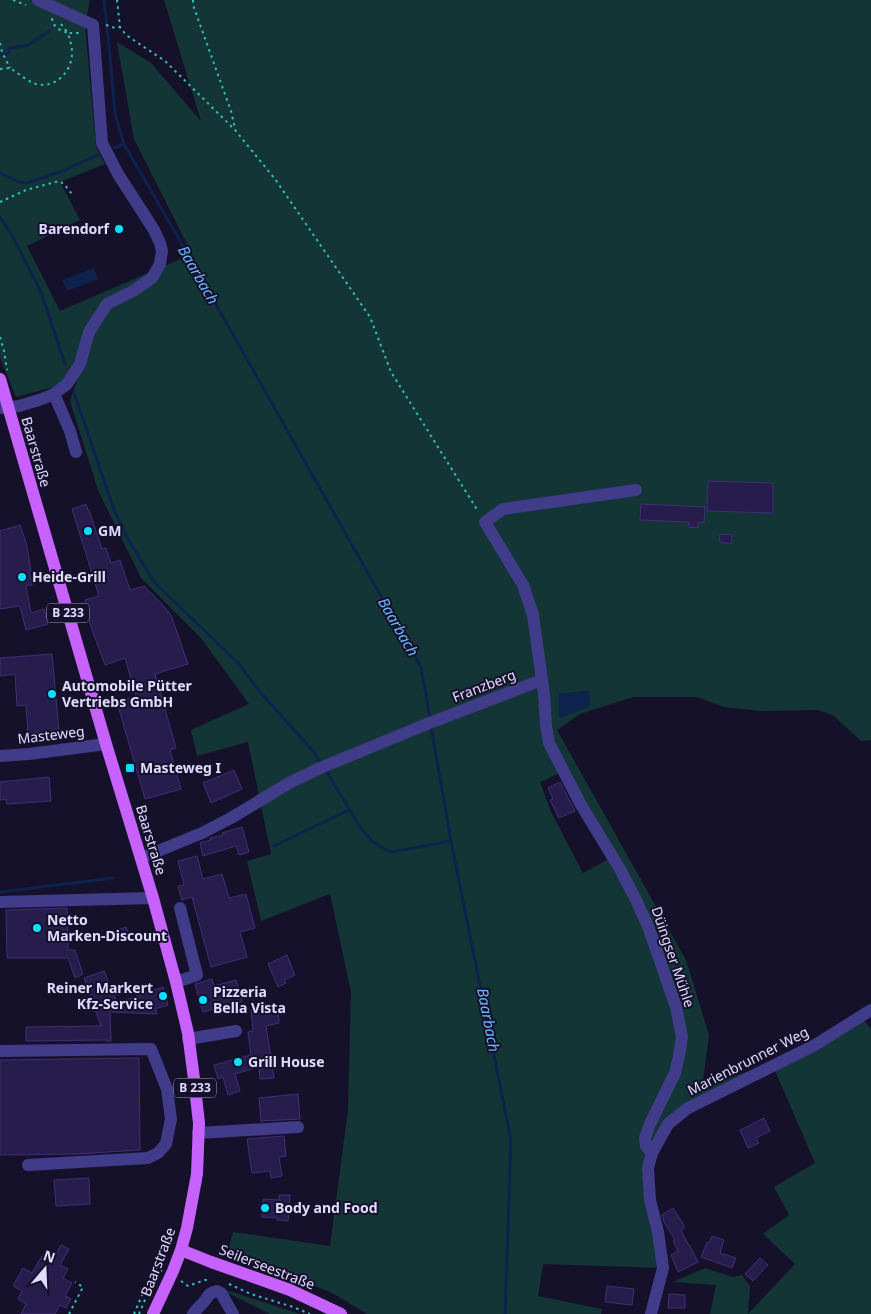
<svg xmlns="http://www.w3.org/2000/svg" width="871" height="1314" font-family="'Noto Sans',sans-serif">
  <rect width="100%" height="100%" fill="#16112b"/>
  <!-- green -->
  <path fill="#143535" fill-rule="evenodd" d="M0 0H33L43 4 45 0H90L85 25 96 147 105 164 60 182 80 220 27 246 60 311 192 254 134 139 117 42 151 63 201 121 164 0H871V740L861 741 834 716 818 710 761 711 724 707 697 697H633L580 714 557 730 686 960 709 1035 702 1088 774 1062 687 1105 665 1121 652 1149 649 1144 648 1136 653 1123 668 1096 678 1071 682 1053 684 1034 679 1004 652 924 551 740 548 718 546 683 540 642 536 643 538 677 542 694 543 726 547 745 559 773 540 782 551 812 583 873 610 858 644 926H648L676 1007 682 1037 679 1056 675 1073 650 1124 645 1138 646 1146 652 1153 648 1168 650 1200 658 1232 663 1268 543 1264 538 1296 602 1309 601 1314H367L334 1294 280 1271 227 1255 233 1232 330 1246 348 1110 351 992 330 894 261 921 247 861 271 854 248 742 197 756 191 730 249 704 201 638 141 578 98 490 70 401 77 381 16 397 0 357ZM589 691 590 706 559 718V694Z
    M862 1018 871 1029V1314H710L716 1285 673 1282 705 1268 733 1277 742 1275 750 1286 748 1314 795 1264 763 1234 789 1215 774 1187 815 1163 773 1066Z
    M214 1286 300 1314H270Z"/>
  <!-- water -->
  <path fill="#0d234e" d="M94 268 98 279 67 291 62 280Z
    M589 691 590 706 559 718V694Z"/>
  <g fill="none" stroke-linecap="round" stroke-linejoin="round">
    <!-- stream -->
    <path stroke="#0d234e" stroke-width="3" d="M104 0 109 45 115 114 124 144 183 246 421 667 430 718
      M0 54H7L9 52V48L26 46 50 31
      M114 148 124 144
      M0 173 19 182 27 183 65 170 102 153
      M0 217 13 237 41 292 65 364
      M74 393 114 510 128 539 154 582 239 664 260 692 314 752 321 764
      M431 727 451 841 511 1140 505 1314
      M325 769 360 827 372 841 382 848 392 852 451 841
      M274 846 349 810
      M0 892 113 878"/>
  </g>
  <!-- building -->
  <path fill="#271d4c" stroke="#3f2f78" d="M708 481 773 483V513L707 511Z
    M86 504 88 510H89L102 549 106 548 111 563 120 560 130 590 144 586 162 604 171 615 188 664 155 674 176 748 170 750 181 789 145 799 117 702 136 696 125 658 105 665 91 627 86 607 85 600 99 596 72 509Z
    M641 504 705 507 704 523 698 522V528L689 527V522L640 520Z
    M20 525 26 542 31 571 29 572 32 585 26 586 31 613 44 609 48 624 26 630 20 606 0 609V531Z
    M720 534 732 535 731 544 719 542Z
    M52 654 59 731 28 733 26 705 17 706 15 674 0 676V658Z
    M234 770 242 789 211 803 203 783Z
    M49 777 51 801 7 804 6 799 0 800V782Z
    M560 782 575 811 559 818 550 800 553 799 548 788Z
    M242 827 249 852 239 855 236 846 203 856 200 843 211 840 210 838 223 835 222 833Z
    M197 856 203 879 222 874 229 898 246 894 255 928 240 932 247 957 211 967 192 897 182 900 178 886 184 885 178 861Z
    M67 908 68 950H75L83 974 75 978 68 958H7L6 910Z
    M126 927 129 935 120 938 117 930Z
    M287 955 295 975 284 980 286 983 278 987 268 964Z
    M104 971 117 1003 163 987 168 1005 155 1009 157 1014 110 1012 111 1041H107L106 1040 26 1041V1027L101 1026 84 978Z
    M212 979 214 986 236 980 242 1001 203 1012 195 984Z
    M261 1009V1013L278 1012 279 1023 266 1026 274 1078 260 1079 259 1067 235 1074 240 1091 228 1095 223 1077 218 1079 214 1065 251 1055 248 1032 253 1031 251 1010Z
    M139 1058 140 1150 77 1154 0 1155V1060Z
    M298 1094 300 1119 261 1121 259 1098Z
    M764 1118 770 1131 756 1138 759 1143 748 1148 740 1130Z
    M284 1136 286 1156 279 1157 282 1176 271 1178 270 1171 252 1173 247 1139Z
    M89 1178 90 1204 56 1206 54 1180Z
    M279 1195H290L288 1221 277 1220V1218L262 1217 263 1199 279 1200Z
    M673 1208 685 1227 681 1230 689 1246H690L698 1262 678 1272 671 1255 678 1251 673 1241 675 1240 664 1222 662 1215Z
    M712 1236 724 1240 720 1253 736 1258 732 1268 701 1257 707 1242 709 1243Z
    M61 1245 69 1249 60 1265 68 1269 63 1278 72 1283 65 1296 71 1299 66 1308 60 1305 55 1314H21L26 1304 18 1299 22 1291 13 1286 23 1268 32 1273 42 1256 52 1261Z
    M760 1258 768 1265 753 1281 745 1274Z
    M607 1286 634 1289 632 1305 605 1302Z
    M669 1294 685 1295V1308H668Z"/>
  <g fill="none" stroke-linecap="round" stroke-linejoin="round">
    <!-- path -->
    <path stroke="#30beb8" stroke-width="2" stroke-dasharray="2.5 4" stroke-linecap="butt" d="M13 0 26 5
      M117 0 120 27 126 35 165 61 235 130 275 179 370 317 391 372 478 511
      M193 0V5L231 111 235 128
      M61 24 68 33H79
      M106 25 115 28 120 27
      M0 43 2 52 10 68
      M0 69 10 68C18 73 27 81 36 84 56 89 72 71 72 53 72 46 70 40 68 33 60 30 53 28 52 18
      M0 202 26 190 59 181 64 184 72 194
      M0 337 4 351 7 370
      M181 1281 188 1286 205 1280H209
      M229 1284 251 1294 293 1307 310 1314
      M69 1314 83 1287 75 1282
      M134 1314 154 1267 162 1271
      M139 1314 158 1269"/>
    <!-- minor -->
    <path stroke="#403c8a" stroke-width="12" d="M54 394 70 431 76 452
      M0 408 19 406 42 399 54 394 67 384 80 364 89 332 107 304 133 291 152 278 160 264 162 251 160 243 154 230 118 174 102 143 93 25 38 0
      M636 490 503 509 485 522 523 585 533 615 544 694 546 726 549 743 581 805 620 869 635 898 648 926 676 1007 682 1037 679 1056 675 1073 650 1124 645 1138 646 1146 652 1153 648 1168 650 1200 658 1232 663 1268 651 1314
      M0 756 29 754 106 744
      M141 858 202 833 231 818 289 783 320 768 427 724 542 680
      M0 902 153 898
      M176 982 197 975 180 908
      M188 1039 236 1031
      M0 1051 151 1049 167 1089 171 1119 166 1144 158 1153 148 1158 28 1165
      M198 1133 298 1127
      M652 1153 668 1124 688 1108 815 1045 871 1010
      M193 1314C196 1310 198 1308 202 1304 208 1298 207 1293 217 1291L221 1293 233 1314"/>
    <!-- major -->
    <path stroke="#c862ff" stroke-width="12" d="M0 379 106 744 153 898 176 982 188 1033 194 1079 199 1123 197 1174 187 1228 181 1250 173 1271 153 1314
      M181 1250 211 1262 290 1290 341 1314"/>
  </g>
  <!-- markers -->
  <g fill="#07e1ff" stroke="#16112b" stroke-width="2">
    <circle cx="119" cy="229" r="5"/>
    <circle cx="88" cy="531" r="5"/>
    <circle cx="22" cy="577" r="5"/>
    <circle cx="52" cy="694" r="5"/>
    <rect x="125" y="763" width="10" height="10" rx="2.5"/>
    <circle cx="37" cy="928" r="5"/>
    <circle cx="163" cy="996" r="5"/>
    <circle cx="203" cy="1000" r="5"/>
    <circle cx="238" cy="1062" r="5"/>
    <circle cx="265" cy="1208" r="5"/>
  </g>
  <g text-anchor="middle" stroke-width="4" stroke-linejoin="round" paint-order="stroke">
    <!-- shield labels -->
    <g fill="#16112b" stroke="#a39ebf" stroke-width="1">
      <rect x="47" y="603.5" width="42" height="19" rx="4"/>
      <rect x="174" y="1078.5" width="42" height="19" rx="4"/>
    </g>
    <g font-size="12" font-weight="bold" fill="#e0dbff">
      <text x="68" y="617">B 233</text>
      <text x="195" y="1092">B 233</text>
    </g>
    <!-- poi labels -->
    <g font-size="14" font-weight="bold" fill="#e0dbff" stroke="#16112b" text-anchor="start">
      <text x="109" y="234" text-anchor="end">Barendorf</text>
      <text x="98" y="536">GM</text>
      <text x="32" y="582">Heide-Grill</text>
      <text x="62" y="691">Automobile Pütter<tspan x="62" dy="16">Vertriebs GmbH</tspan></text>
      <text x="140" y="773">Masteweg I</text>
      <text x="47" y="925">Netto<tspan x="47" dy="16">Marken-Discount</tspan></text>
      <text x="153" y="993" text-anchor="end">Reiner Markert<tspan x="153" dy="16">Kfz-Service</tspan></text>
      <text x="213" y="997">Pizzeria<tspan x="213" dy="16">Bella Vista</tspan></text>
      <text x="248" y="1067">Grill House</text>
      <text x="275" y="1213">Body and Food</text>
    </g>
    <!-- street labels -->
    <g font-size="14" fill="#e0dbff" stroke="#16112b">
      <text transform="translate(36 452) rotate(74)" y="5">Baarstraße</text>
      <text transform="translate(484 686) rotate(-21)" y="5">Franzberg</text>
      <text transform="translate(51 735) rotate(-7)" y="5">Masteweg</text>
      <text transform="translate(151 840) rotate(73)" y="5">Baarstraße</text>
      <text transform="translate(673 957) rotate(71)" y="5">Düingser Mühle</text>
      <text transform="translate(748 1061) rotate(-27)" y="5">Marienbrunner Weg</text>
      <text transform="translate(158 1262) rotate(-69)" y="5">Baarstraße</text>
      <text transform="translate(267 1267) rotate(21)" y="5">Seilerseestraße</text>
    </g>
    <!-- water labels -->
    <g font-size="15" font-style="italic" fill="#69b6ff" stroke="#16112b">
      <text transform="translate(198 275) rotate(60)" y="5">Baarbach</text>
      <text transform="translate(398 627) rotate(60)" y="5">Baarbach</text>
      <text transform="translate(488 1020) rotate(79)" y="5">Baarbach</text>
    </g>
  </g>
  <!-- north arrow -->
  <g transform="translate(45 1269) rotate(19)" stroke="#16112b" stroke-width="4" paint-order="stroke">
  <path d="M0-4L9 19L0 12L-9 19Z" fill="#e0dbff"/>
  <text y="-8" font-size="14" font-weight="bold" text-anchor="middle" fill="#e0dbff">N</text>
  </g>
</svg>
